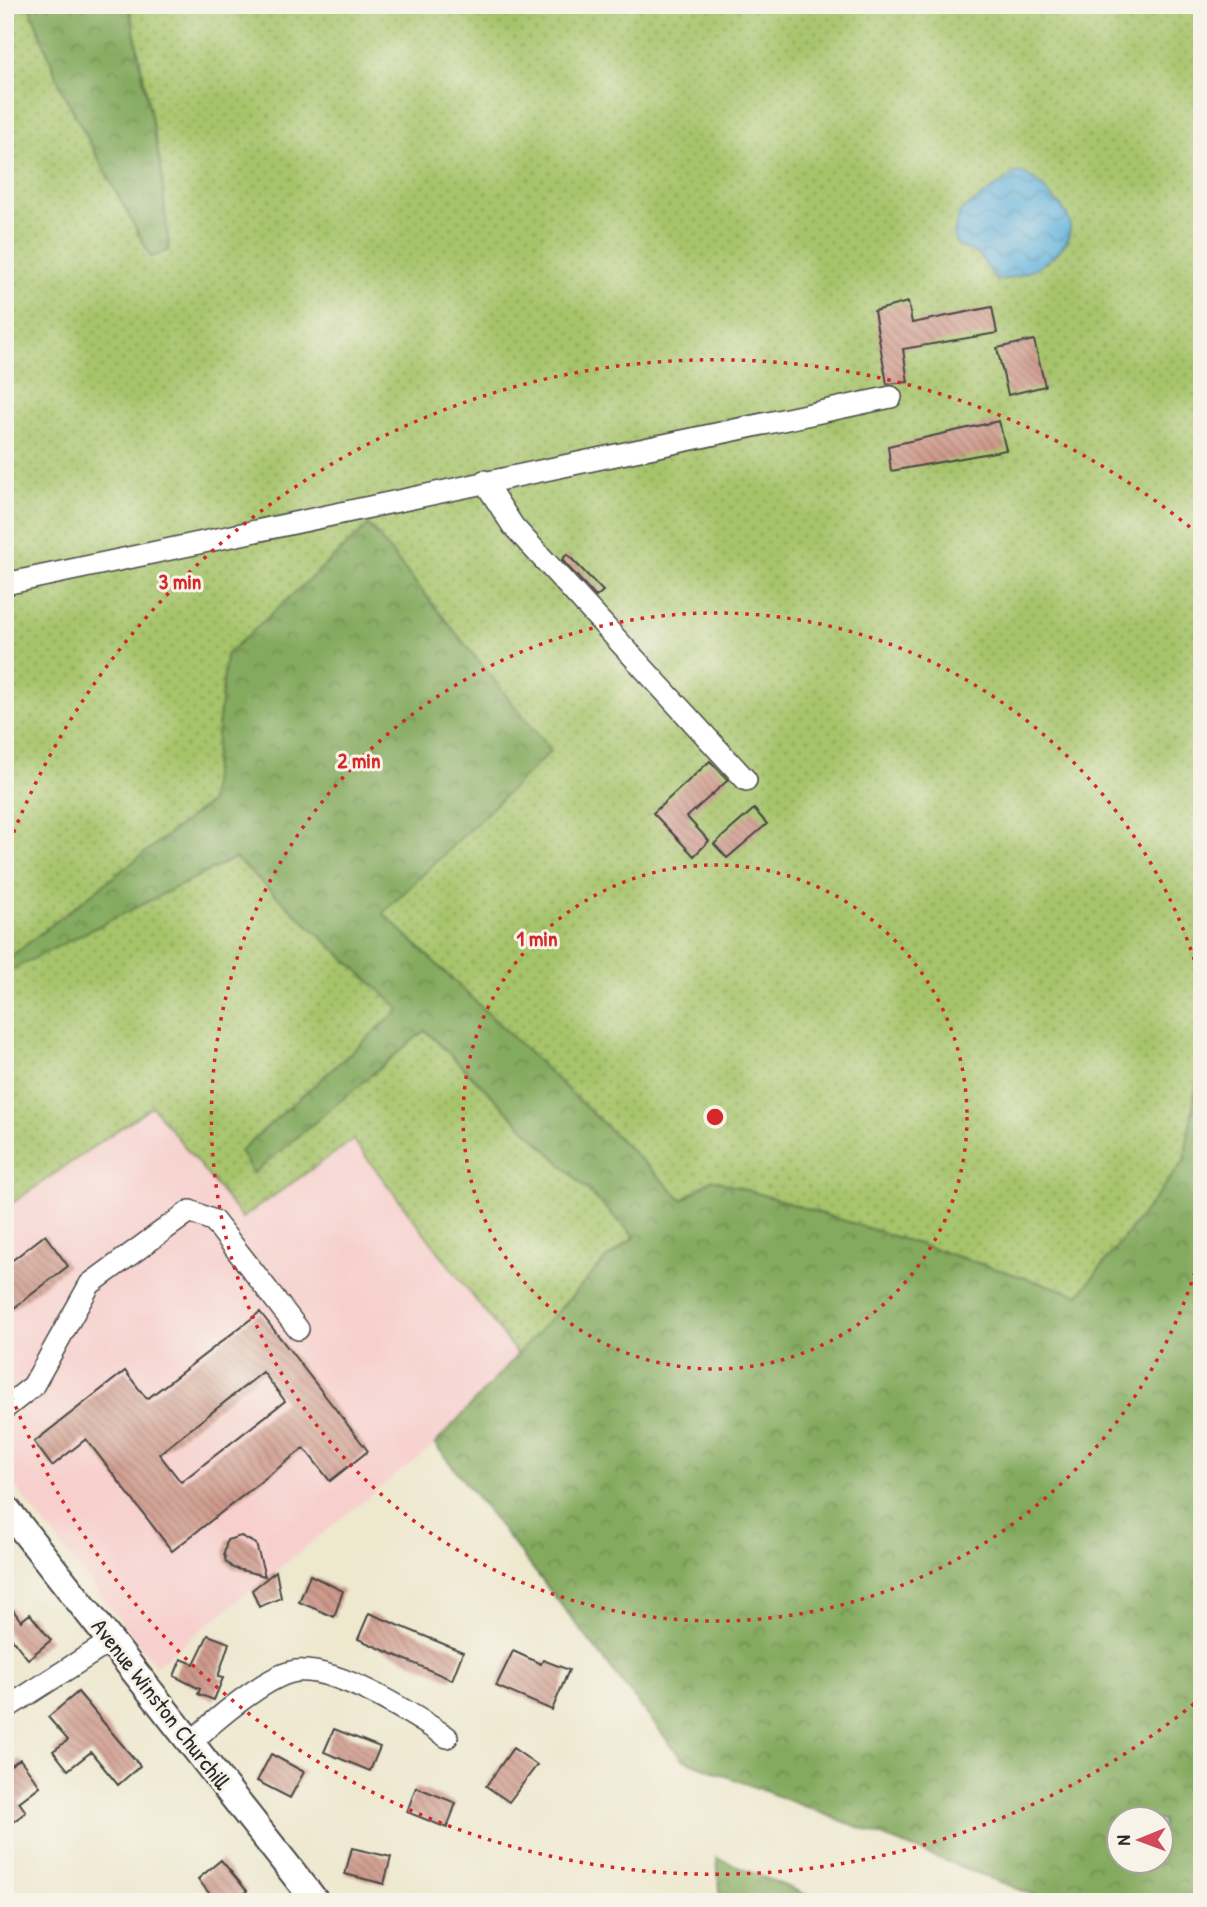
<svg xmlns="http://www.w3.org/2000/svg" width="1207" height="1907" font-family="'Patrick Hand',sans-serif">
  <defs>
    <pattern id="grass-dots" width="8" height="8" patternUnits="userSpaceOnUse" patternTransform="scale(1.75)"><rect width="8" height="8" fill="#a6c46b"/><path d="M2 2h.1M6 6h.1" fill="none" stroke="#879f58" stroke-width="1.8" stroke-linecap="round"/></pattern>
    <pattern id="forest-crowns" width="20" height="18" patternUnits="userSpaceOnUse" patternTransform="scale(1.75)"><rect width="20" height="18" fill="#84aa5f"/><path d="M2 6a3 3 0 1 1 6 0M12 15a3 3 0 1 1 6 0" fill="none" stroke="#6c8b4f"/></pattern>
    <pattern id="water-waves" width="16" height="10" patternUnits="userSpaceOnUse" patternTransform="scale(1.75)"><rect width="16" height="10" fill="#63b3dd"/><path d="M0 5q4-4 8 0t8 0" fill="none" stroke="#5292b3"/></pattern>
    <pattern id="building-back-hatch" width="6" height="6" patternUnits="userSpaceOnUse" patternTransform="scale(1.75)"><rect width="6" height="6" fill="#cf9a8c"/><path d="M-1 5l2 2M0 0l6 6M5-1l2 2" fill="none" stroke="#a87e73"/></pattern>
  </defs>
  <rect width="100%" height="100%" fill="#f7f3e8"/>
  <filter id="ink" filterUnits="userSpaceOnUse"><feTurbulence type="fractalNoise" baseFrequency=".0143" numOctaves="2"/><feDisplacementMap in="SourceGraphic" scale="14" xChannelSelector="R" yChannelSelector="G"/><feConvolveMatrix kernelMatrix="1 2 1 2 8 2 1 2 1" color-interpolation-filters="sRGB"/></filter>
  <filter id="wash" filterUnits="userSpaceOnUse"><feTurbulence type="fractalNoise" baseFrequency=".00686" numOctaves="4" result="noise"/><feDisplacementMap in="SourceGraphic" scale="28" xChannelSelector="R" yChannelSelector="G"/><feGaussianBlur stdDeviation="1.57" result="paint"/><feColorMatrix in="noise" values="0 0 0 0 0 0 0 0 0 0 0 0 0 0 0 0 0 1.4 0 .05"/><feComposite in="paint" operator="in"/></filter>
  <g filter="url(#wash)">
    <rect width="100%" height="100%" fill="#eee8cf"/>
    <!-- built -->
    <path fill="#f7d0ce" d="M153 1105 242 1218 353 1140 518 1355 435 1444 156 1666 5 1474V1208Z"/>
    <!-- grass -->
    <path fill="url(#grass-dots)" stroke="#68784b" stroke-width="2" d="M5 5H29L62 90 151 257 169 249 161 168 129 5H1202V1052L1185 1161 1079 1295 712 1179 606 1259 518 1355 353 1140 242 1218 152 1106 5 1208Z"/>
    <!-- forest -->
    <path fill="url(#forest-crowns)" stroke="#586a45" stroke-width="2" fill-rule="evenodd" d="M29 5H129L161 168 169 250 151 257 62 90Z
      M369 525 551 751 383 913 683 1200 712 1179 1079 1295 1184 1161 1202 1052V1902H1052L682 1759 435 1444 606 1259 635 1237 425 1030 253 1174 240 1151 400 1009 235 858 5 973V961L210 802 226 655ZM1120 1820H1162V1862H1120Z
      M717 1858 824 1902H721Z"/>
    <!-- water -->
    <path fill="url(#water-waves)" stroke="#476f84" stroke-width="2" d="M1017 172C1033 176 1040 184 1051 196 1059 204 1070 214 1070 228 1069 256 1020 280 996 280L979 255 957 245 954 234 960 212Z"/>
    <g id="blocks">
      <!-- building -->
      <path fill="url(#building-back-hatch)" fill-rule="evenodd" d="M908 302 912 323 992 307 997 333 903 349 908 382 887 384 874 311Z
        M1034 340 1045 386 1008 395 997 348Z
        M999 421 1006 450 891 471 888 446Z
        M567 554 603 591 596 597 562 560Z
        M710 761 728 780 687 817 709 841 694 856 653 813Z
        M754 809 767 824 727 858 714 844Z
        M45 1235 68 1266 5 1315V1266Z
        M260 1312 368 1451 330 1481 304 1448 172 1551 86 1439 52 1466 34 1442 125 1371 147 1399ZM263 1372 285 1401 181 1482 159 1454Z
        M241 1536 256 1544 265 1576 233 1568 226 1562 224 1554 227 1540Z
        M276 1571 281 1598 259 1607 252 1590Z
        M310 1575 343 1591 334 1617 299 1602Z
        M5 1599 21 1621 30 1614 51 1640 28 1659 5 1630Z
        M369 1613 463 1652 452 1680 358 1639Z
        M208 1635 229 1643 218 1677 223 1678 214 1700 198 1694 200 1689 174 1676 181 1659 194 1664Z
        M513 1651 541 1664 543 1660 569 1670 552 1710 496 1686Z
        M78 1692 140 1766 118 1785 91 1752 68 1770 53 1751 68 1740 48 1717Z
        M334 1729 380 1747 370 1771 324 1752Z
        M513 1748 537 1765 509 1802 486 1786Z
        M271 1754 304 1772 290 1798 257 1781Z
        M20 1759 40 1786 19 1802 26 1812 5 1828V1769Z
        M416 1787 456 1803 447 1828 407 1812Z
        M352 1848 391 1857 384 1884 345 1874Z
        M221 1860 247 1891 234 1902H216L198 1879Z"/>
    </g>
  </g>
  <g filter="url(#ink)">
    <use href="#blocks" fill-opacity="0" stroke="#484744" stroke-width="2"/>
    <g fill="none" stroke-linecap="round" stroke-linejoin="round">
      <!-- minor casing -->
      <g stroke="#484744" stroke-width="24">
        <path id="minor" d="M484 481 513 526 746 780
          M5 584 891 397
          M5 1408 33 1386 90 1284 190 1211 214 1221 298 1329
          M5 1709 111 1641
          M191 1743C212 1722 267 1675 296 1671 339 1667 412 1714 447 1737"/>
      </g>
      <!-- major casing -->
      <g stroke="#484744" stroke-width="30">
        <path id="major" d="M5 1507 316 1902"/>
      </g>
      <!-- minor -->
      <use href="#minor" stroke="#fff" stroke-width="21"/>
      <!-- major -->
      <use href="#major" stroke="#fff" stroke-width="26"/>
    </g>
  </g>
  <!-- distance rings -->
  <g fill="none" stroke="#d62828" stroke-width="3.5" stroke-dasharray="3.5 7">
    <circle cx="715" cy="1117" r="252"/>
    <path d="M1201 1252A504 504 0 1 1 1201 982"/>
    <path d="M1202 1697A757 757 0 0 1 6 1382M6 852A757 757 0 0 1 1202 537"/>
  </g>
  <g text-anchor="middle" stroke-width="6" stroke-linejoin="round" paint-order="stroke">
    <!-- street labels -->
    <g font-size="23" fill="#2b2b2b" stroke="#f7f3e8">
      <text transform="translate(161 1704) rotate(52)" y="8">Avenue Winston Churchill</text>
    </g>
  </g>
  <circle cx="715" cy="1117" r="10" fill="#d62828" stroke="#f7f3e8" stroke-width="3.5"/>
  <g font-size="21" text-anchor="middle" font-weight="bold" fill="#d62828" stroke="#f7f3e8" stroke-width="6" stroke-linejoin="round" paint-order="stroke">
    <text x="180" y="589">3 min</text>
    <text x="359" y="768">2 min</text>
    <text x="537" y="946">1 min</text>
  </g>
  <!-- margin -->
  <rect width="1207" height="1907" fill="none" stroke="#f7f3e8" stroke-width="28"/>
  <!-- north arrow -->
  <g transform="translate(1140 1840) rotate(269)"><circle r="33" fill="#f7f3e8" stroke="#a5a39c" stroke-width="2"/>
  <path d="M0-5L12 26L0 18L-12 26Z" fill="#d1495b"/>
  <text y="-10" font-size="19" font-weight="bold" text-anchor="middle" fill="#2b2b2b">N</text>
  </g>
</svg>
